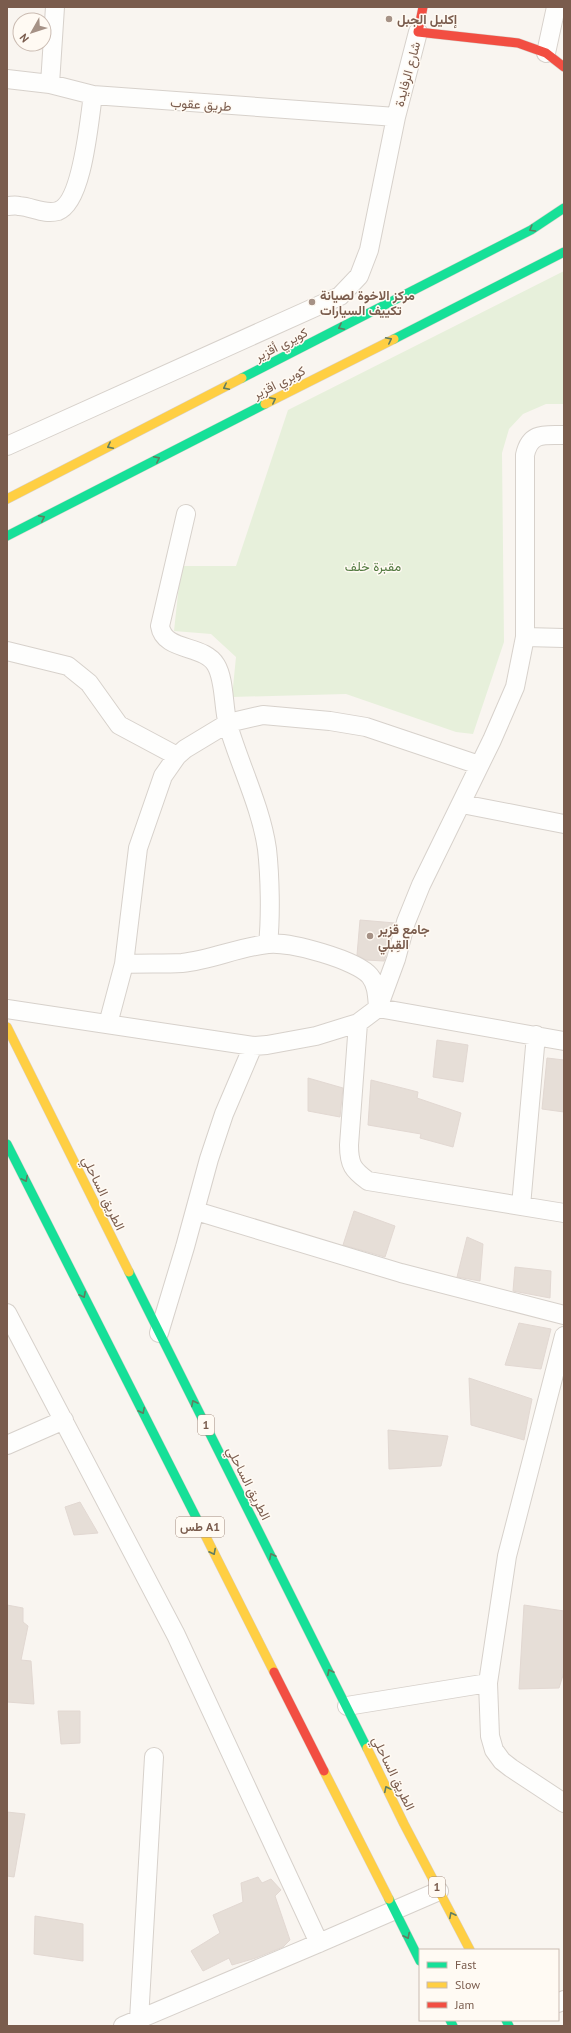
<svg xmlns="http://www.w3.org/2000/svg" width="571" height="2033" font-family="'PT Sans',Vazirmatn,sans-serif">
  <rect width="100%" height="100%" fill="#f9f5f0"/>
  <!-- green -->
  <path fill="#e7f0db" d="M564 271V404H546L523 414 509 429 502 453 504 642 473 734 456 732 346 694 232 697 236 657 211 634 174 631 181 566H236L288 410Z"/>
  <!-- building -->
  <path fill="#e6ded7" stroke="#e2d8d2" d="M360 920 395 923 384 961 366 960 357 955Z
    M437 1040 468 1045 463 1082 433 1077Z
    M547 1058 564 1060V1112L542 1109Z
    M308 1078 343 1088 340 1117 308 1111Z
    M371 1080 418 1092 417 1098 461 1113 453 1147 420 1138 421 1134 368 1125Z
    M354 1211 395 1226 385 1257 343 1245Z
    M467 1237 483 1244 480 1281 457 1277Z
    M515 1267 551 1271 550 1298 513 1291Z
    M519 1323 551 1329 541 1369 505 1365Z
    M469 1378 532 1399 524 1440 471 1425Z
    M388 1430 448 1436 441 1466 389 1469Z
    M80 1502 98 1533 74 1535 65 1507Z
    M7 1605 23 1608V1622L28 1626 21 1660 31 1661 34 1704 7 1702Z
    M524 1605 564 1611V1672L559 1688 519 1689Z
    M58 1711H80V1743L61 1744Z
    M7 1812 25 1814 14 1877 7 1876Z
    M258 1877 262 1883 271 1879 281 1890 275 1896 290 1940 283 1947 256 1958 232 1965 229 1958 203 1971 191 1951 220 1933 213 1915 243 1902 241 1883Z
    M35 1916 83 1924V1961L34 1954Z"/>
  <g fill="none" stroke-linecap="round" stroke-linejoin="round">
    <!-- street casing -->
    <g stroke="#d7d1cb" stroke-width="20">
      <path id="street" d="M546 53 556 7
        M7 79 50 84 93 95 396 117
        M50 84 55 7
        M7 206C11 206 15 205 19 206 33 207 44 215 58 211 83 202 89 120 93 95
        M7 446 340 296 359 276 369 250 396 117 418 32
        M186 514 160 626C164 652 204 644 216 665 225 680 223 707 228 725 240 766 261 807 267 849 270 876 271 917 268 944
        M525 637 564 638
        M7 651 68 666 89 683 119 725 177 756
        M462 804 564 824
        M124 964C143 963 163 964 182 963 211 960 239 947 268 944 289 941 357 960 370 976 377 985 377 996 378 1007
        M378 1008 564 1041
        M7 1009 253 1046 267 1045 316 1036 358 1023 378 1008 396 959 406 922 421 885 492 740 515 687 525 637V455C530 432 544 435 564 435
        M358 1023 349 1145C349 1165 353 1170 368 1181L564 1213
        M108 1024 124 964 138 848 163 776 177 756 185 749 228 723 263 715 330 721 366 727 479 765
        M521 1206 536 1035
        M196 1211 401 1273 564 1315
        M7 1313 176 1635 319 1943
        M159 1333 185 1247 209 1159 224 1114 253 1046
        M564 1336 507 1556 488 1683 490 1736 494 1750 502 1761 511 1768 564 1803
        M7 1445 64 1420
        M347 1706 488 1683
        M558 2003 564 2000
        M139 2020 154 1757
        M123 2026 319 1943 439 1891"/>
    </g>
    <!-- fast casing -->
    <g stroke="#d9d2cb" stroke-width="10">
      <path id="fast" d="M394 339 564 252
        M242 378 531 230 564 208
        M7 536 265 404
        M7 1144 202 1529
        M129 1272 367 1748
        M389 1899 420 1961
        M450 2020 453 2026
        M506 2020 509 2026"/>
    </g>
    <!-- slow casing -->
    <g stroke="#d9d2cb" stroke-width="10">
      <path id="slow" d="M265 404 394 339
        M7 499 242 378
        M7 1027 129 1272
        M202 1529 274 1672
        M367 1748 404 1824 470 1950
        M324 1771 389 1899"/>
    </g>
    <!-- jam casing -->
    <g stroke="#d9d2cb" stroke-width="10">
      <path id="jam" d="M423 7 418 32 518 43 546 53 564 67
        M274 1672 324 1771"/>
    </g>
    <!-- street -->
    <use href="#street" stroke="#fefefd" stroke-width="18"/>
    <!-- fast -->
    <use href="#fast" stroke="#16e098" stroke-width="9"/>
    <!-- slow -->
    <use href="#slow" stroke="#ffcf43" stroke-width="9"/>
    <!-- jam -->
    <use href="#jam" stroke="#f24e42" stroke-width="9"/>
  </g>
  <!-- one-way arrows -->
  <defs><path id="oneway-chevron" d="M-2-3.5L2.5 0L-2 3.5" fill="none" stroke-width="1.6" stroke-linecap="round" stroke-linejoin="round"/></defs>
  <g stroke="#617d60">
    <use href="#oneway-chevron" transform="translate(532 229) rotate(150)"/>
    <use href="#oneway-chevron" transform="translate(341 327) rotate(153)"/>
    <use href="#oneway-chevron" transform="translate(389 340) rotate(-27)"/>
    <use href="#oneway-chevron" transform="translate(226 387) rotate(153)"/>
    <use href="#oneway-chevron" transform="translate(273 400) rotate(-27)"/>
    <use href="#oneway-chevron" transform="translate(110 446) rotate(153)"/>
    <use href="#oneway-chevron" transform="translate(157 459) rotate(-27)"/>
    <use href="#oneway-chevron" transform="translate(42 518) rotate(-27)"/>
    <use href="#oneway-chevron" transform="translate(25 1179) rotate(63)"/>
    <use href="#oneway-chevron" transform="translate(83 1295) rotate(63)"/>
    <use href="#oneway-chevron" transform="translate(194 1403) rotate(-117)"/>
    <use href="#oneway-chevron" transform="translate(142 1411) rotate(63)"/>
    <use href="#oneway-chevron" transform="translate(213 1552) rotate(63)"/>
    <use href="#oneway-chevron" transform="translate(272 1556) rotate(-117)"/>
    <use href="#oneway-chevron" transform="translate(330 1672) rotate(-117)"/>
    <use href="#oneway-chevron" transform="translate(387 1789) rotate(-116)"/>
    <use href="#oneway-chevron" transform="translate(452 1915) rotate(-117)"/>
    <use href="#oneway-chevron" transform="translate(407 1936) rotate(63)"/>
  </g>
  <!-- markers -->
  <g fill="#a69286" stroke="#fffaf3" stroke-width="1.5">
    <circle cx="389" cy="19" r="4"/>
    <circle cx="312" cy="302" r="4"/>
    <circle cx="370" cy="936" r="4"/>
  </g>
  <g text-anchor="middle" stroke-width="3" stroke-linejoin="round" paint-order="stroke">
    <!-- shield labels -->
    <g fill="#fffaf3" stroke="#a28b7f" stroke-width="1">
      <rect x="198" y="1415" width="16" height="20" rx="3"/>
      <rect x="176" y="1517" width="48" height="20" rx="3"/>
      <rect x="429" y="1877" width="16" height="20" rx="3"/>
    </g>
    <g font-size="12" font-weight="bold" fill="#7a5c4d">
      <text x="206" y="1429">1</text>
      <text x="200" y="1531">طس A1</text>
      <text x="437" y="1891">1</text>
    </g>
    <!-- poi labels -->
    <g font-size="13" font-weight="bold" fill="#7a5c4d" stroke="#fffaf3" text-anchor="start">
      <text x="397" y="24">إكليل الجبل</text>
      <text x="320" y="300">مركز الاخوة لصيانة<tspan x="320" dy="15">تكييف السيارات</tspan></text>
      <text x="378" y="934">جامع قزير<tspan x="378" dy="15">القِبلي</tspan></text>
    </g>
    <!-- street labels -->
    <g font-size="13" fill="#7a5c4d" stroke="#fffaf3">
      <text transform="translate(407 74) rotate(-75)" y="5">شارع الرفايدة</text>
      <text transform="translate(201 104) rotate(4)" y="5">طريق عقوب</text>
      <text transform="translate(281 344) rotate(-27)" y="5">كويري أقزير</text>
      <text transform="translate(279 382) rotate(-27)" y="5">كوبري اقزير</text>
      <text transform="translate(104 1193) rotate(64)" y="5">الطريق الساحلي</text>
      <text transform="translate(249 1483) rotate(63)" y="5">الطريق الساحلي</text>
      <text transform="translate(394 1773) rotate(64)" y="5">الطريق الساحلي</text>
    </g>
    <!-- park labels -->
    <g font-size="13" fill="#537a41" stroke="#fffaf3">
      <text x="373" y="571">مقبرة خلف</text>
    </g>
  </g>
  <!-- border -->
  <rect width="571" height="2033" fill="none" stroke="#7a5c4d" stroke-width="16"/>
  <!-- legend -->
  <rect x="419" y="1949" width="140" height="72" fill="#fffaf3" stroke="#cabbb1"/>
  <rect x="427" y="1962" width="20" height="6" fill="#16e098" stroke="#cabbb1"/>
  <text x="455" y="1969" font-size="12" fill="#7a5c4d">Fast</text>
  <rect x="427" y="1982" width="20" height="6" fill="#ffcf43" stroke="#cabbb1"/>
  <text x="455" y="1989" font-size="12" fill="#7a5c4d">Slow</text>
  <rect x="427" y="2002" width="20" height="6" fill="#f24e42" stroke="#cabbb1"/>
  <text x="455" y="2009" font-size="12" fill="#7a5c4d">Jam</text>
  <!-- north arrow -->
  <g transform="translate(32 32) rotate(231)"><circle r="19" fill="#fffaf3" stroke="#cabbb1"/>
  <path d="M0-3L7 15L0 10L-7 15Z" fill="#a69286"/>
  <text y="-6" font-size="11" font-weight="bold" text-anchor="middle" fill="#7a5c4d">N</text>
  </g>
</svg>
